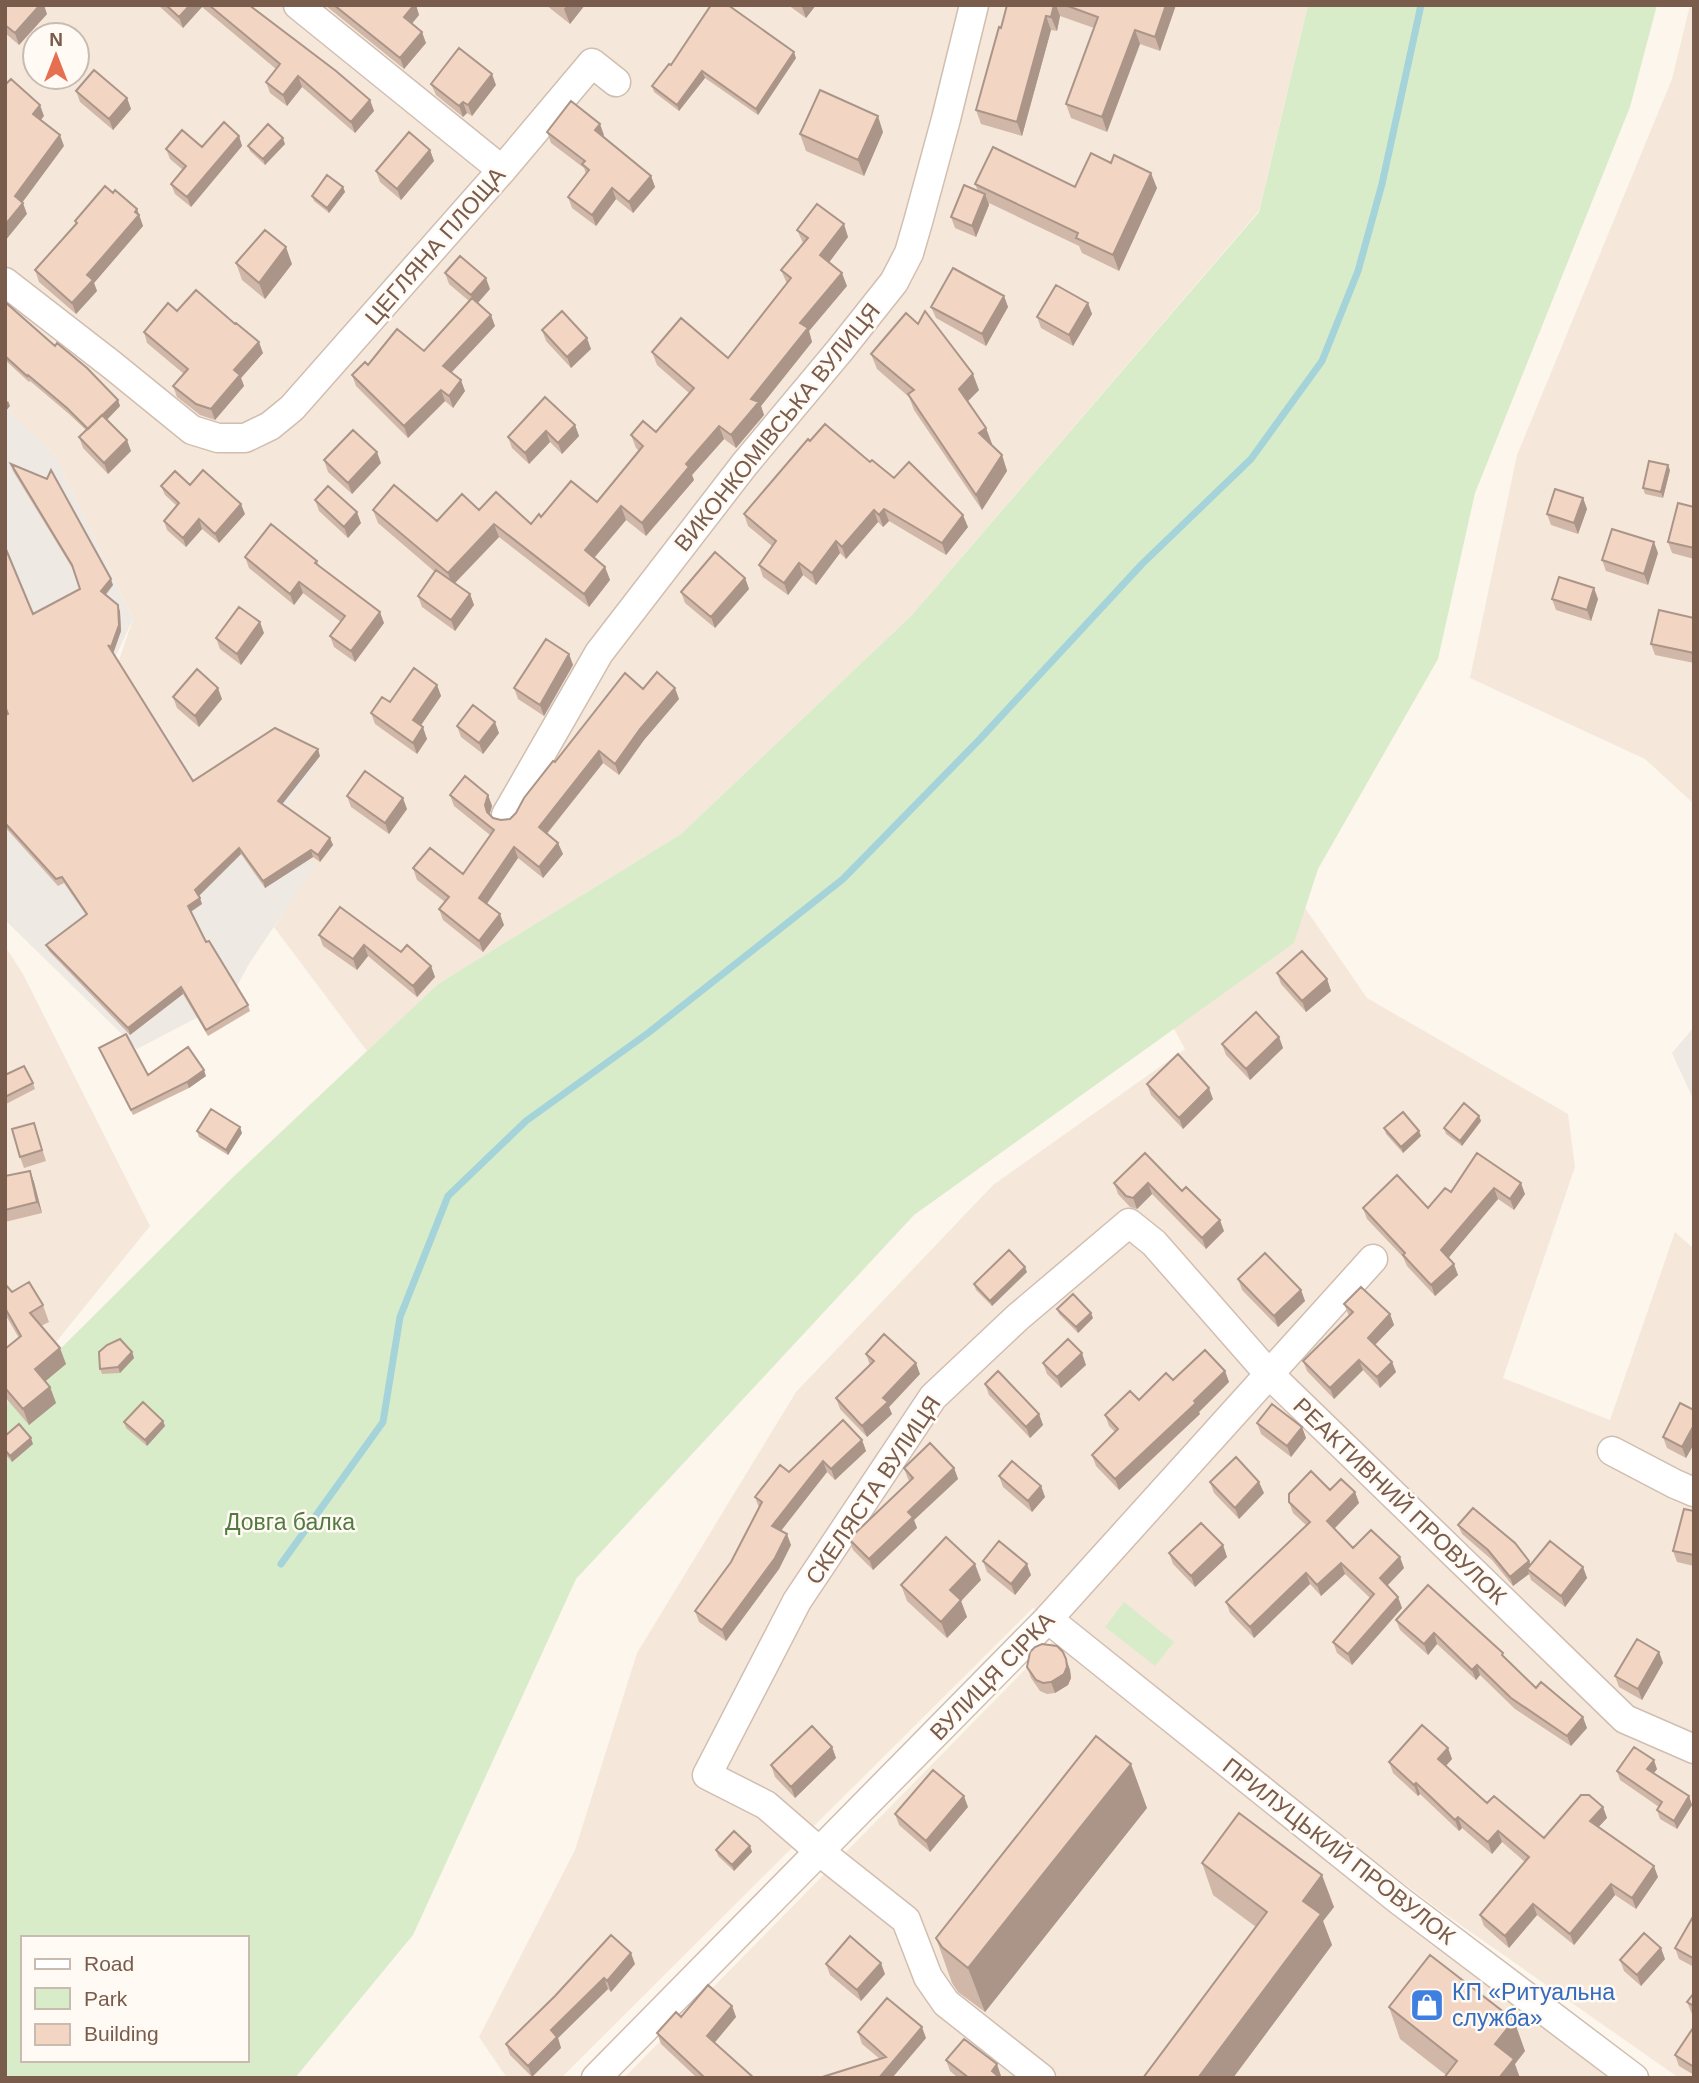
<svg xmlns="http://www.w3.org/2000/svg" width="1699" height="2083" font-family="Arial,sans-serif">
  <rect width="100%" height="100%" fill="#fdf6ec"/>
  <!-- residential -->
  <path fill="#f5e8da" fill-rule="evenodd" d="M5 5H1308L1259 211 912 615 681 834 438 984 367 1051 274 927 314 865 197 781 118 663 133 619 56 457 5 407ZM35 35H77V77H35Z
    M1690 5H1694V804L1645 759 1470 678 1517 455 1672 79Z
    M1267 853 1367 998 1568 1114 1575 1167 1503 1378 1610 1420 1675 1232 1694 1249V2078H1679L1442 1912 1033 1608 561 2078H507L479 2037 575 1850 637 1653 796 1392 993 1185 1185 1049 1121 932Z
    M5 946 23 974 150 1226 10 1399 5 1409Z
    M1053 1641 1610 2078H624Z"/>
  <!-- industrial -->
  <path fill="#efe9e4" d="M5 407 56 457 133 619 115 658 197 781 278 731 323 755 269 832 315 865 249 964 229 1001 137 1049 5 920Z
    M1694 1027V1101L1672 1053Z"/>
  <!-- green -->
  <path fill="#d8ecc9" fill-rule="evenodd" d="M1308 5H1657L1630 107 1475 493 1438 659 1318 869 1294 943 914 1215 576 1579 413 1935 295 2078H5V1409L10 1399 230 1180 438 984 681 834 912 615 1259 212ZM23 1938H247V2060H23Z
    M1124 1602 1174 1642 1155 1666 1105 1627Z"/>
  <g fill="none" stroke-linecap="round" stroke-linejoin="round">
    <!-- stream -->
    <path stroke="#a5d3da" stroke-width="7" d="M281 1564 383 1422 400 1317 448 1196 526 1121 648 1033 843 879 980 739 1142 564 1251 459 1322 361 1358 271 1382 184 1421 5"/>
    <!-- street casing -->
    <g stroke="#d1beb0" stroke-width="31">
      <path id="street" d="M298 5 502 170
        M5 282 112 365 192 430 218 438H245L270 426 292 408 502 170 592 63 616 82
        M506 815 599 653 744 465 840 350 894 282 909 253 918 222 946 119 974 5
        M1612 1451 1675 1484 1694 1492
        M1048 1619 1400 1901 1634 2078
        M596 2078 1048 1619 1373 1259
        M1041 2078 946 2003 928 1977 906 1920 819 1851 766 1805 707 1775 797 1601 933 1397 1018 1317 1129 1223 1154 1243 1269 1374 1625 1719 1694 1749"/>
    </g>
    <!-- street -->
    <use href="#street" stroke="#fff" stroke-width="28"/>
  </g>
  <!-- wall -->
  <path fill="#d1b7a8" d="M5 5 47 14 19 45 5 33Z
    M158 5H252L254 9 370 100 374 111 355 133 302 87 287 106 270 93 266 82 276 69 202 7 183 28Z
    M325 5H416L419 15 412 24 426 43 404 69Z
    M546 5H585L570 24Z
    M788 5H816L806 18Z
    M1007 5H1176L1160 51 1140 44 1107 132 1071 118 1066 104 1094 28 1060 16 1057 31 1051 30 1022 136 981 124 976 110 1001 28Z
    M796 58 758 115 705 78 679 111 654 92 652 86 671 65Z
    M431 84 496 85 472 116 467 113 463 117 436 95Z
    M76 91 127 98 131 109 113 130 80 102Z
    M547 132 604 135 603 136 651 176 655 187 633 213 616 199 596 226 572 208 568 197 586 174 584 168 551 143Z
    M883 132 864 176 806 151 800 134Z
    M239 136 242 146 191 207 175 194 171 184 183 170 170 159 166 149 202 147Z
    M285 144 265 165 250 151 248 146Z
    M430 150 434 161 401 200 380 182 376 171Z
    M975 184 1075 187 1157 188 1119 271 1082 253 1079 246 989 203V205L976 237 955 228 951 217 978 191Z
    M343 187 345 192 329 213 314 201 312 196Z
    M113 193 137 209 143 226 94 283 97 291 76 314 39 282 35 270 76 224 75 221Z
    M797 230 848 237 829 262 847 286 809 331 812 342 761 406 764 415 736 448 724 439 692 475 694 480 646 536 626 520 594 558 605 567 610 580 589 607 499 537 455 583 470 594 474 605 455 631 422 607 418 596 435 572 378 523 373 510 437 521 479 510 531 524 541 517 597 502 639 451 636 448 631 435 656 432 689 393 657 365 652 352 728 358 787 284 781 270 803 243Z
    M236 263 292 264 265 299 242 280Z
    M445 273 490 289 478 303 495 326 452 372 465 391 453 408 445 401 408 438 356 386 352 375 368 365 424 351 469 301 449 284Z
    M1004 296 1008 307 986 346 936 318 931 307Z
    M5 302 55 346 118 400 120 406 107 420 131 451 108 474 83 448 79 437 86 430 69 414 30 381 29 382 5 360Z
    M1088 303 1092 314 1073 346 1041 328 1037 317Z
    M177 311 263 353 241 378 244 386 215 420 200 415 177 397 173 386 184 374 147 343 144 332Z
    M542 330 591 349 571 368 546 341Z
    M871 354 979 390 968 401 986 428 992 444H991L1002 455 1007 471 982 510 914 410 909 397 877 369Z
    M575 425 579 436 562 454 550 442 529 464 512 448 508 437Z
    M810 441 870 462 968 527 946 555 889 521 883 527 878 522 846 559 840 553 816 585 803 575 788 595 763 577 759 565 772 546 748 526 744 514Z
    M324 460 381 463 352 494 328 472Z
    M11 464 113 585 106 595 118 605 120 612 121 631 113 653 193 781 320 756 282 804 330 838 333 845 320 862 313 857 265 888 241 854 198 896 202 904 191 912 206 942 248 1005 250 1011 208 1036 183 994 130 1035 49 951 46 945 86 915 64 883 58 886 5 827V715L8 714 33 614 80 589 74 571 13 471Z
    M1670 470 1663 498 1645 494 1643 488Z
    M190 485 245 514 219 543 202 529 186 547 167 530 164 521 177 506 165 495 161 486Z
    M1583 498 1587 509 1578 534 1551 525 1547 514Z
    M315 500 361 523 348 538 319 511Z
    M1694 507V559L1672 553 1668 542Z
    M1658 553 1648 585 1606 571 1602 560Z
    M245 557 317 561 319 566 384 623 355 662 334 647 330 636 341 622 303 593 294 605 249 568Z
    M745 578 749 589 715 628 685 603 681 592Z
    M1552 599H1598L1591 621 1556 610Z
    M1694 618V663L1655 655 1651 644Z
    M264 633 241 665 220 649 216 638Z
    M569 654 573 665 544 716 518 699 514 688Z
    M437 685 441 696 421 725 427 739 417 754 375 724 371 713 390 702Z
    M643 689 679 699 644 740 619 775 603 763 547 834 558 843 563 854 543 878 518 858 487 904 504 925 483 952 443 920 439 909 445 902 417 880 413 868 463 874 490 835 454 806 450 795H488L492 806 490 814 493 818 501 820 510 819 516 813 555 762Z
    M173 697 222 699 199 727 177 708Z
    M457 726 499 733 483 754 461 737Z
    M347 796 407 809 389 834 351 807Z
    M319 935 401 952 431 966 435 977 417 997 368 956 357 970 323 946Z
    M1277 973 1327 979 1331 991 1306 1012 1281 984Z
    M1279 1037 1283 1048 1250 1080 1226 1055 1222 1044Z
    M99 1048 148 1075 206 1076 189 1088 133 1115Z
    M5 1075 33 1083 35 1089 6 1104Z
    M1147 1084 1213 1099 1183 1129 1151 1095Z
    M1479 1116 1481 1121 1462 1146 1446 1134 1444 1128Z
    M34 1123 46 1161 24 1168 20 1157Z
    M1384 1128 1421 1136 1403 1153 1386 1134Z
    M197 1131 242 1133 228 1155 199 1137Z
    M1145 1153 1182 1191 1224 1231 1206 1249 1152 1194 1137 1209 1130 1207 1118 1194 1114 1183Z
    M1477 1153 1525 1194 1514 1210 1498 1199 1448 1258 1458 1275 1435 1296 1407 1266 1403 1257 1367 1219 1363 1208H1428L1451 1192Z
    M30 1171 34 1182 42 1213 5 1222V1176Z
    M1027 1272 992 1306 976 1290 974 1284Z
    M1238 1279 1301 1290 1305 1301 1278 1327 1242 1290Z
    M5 1284 12 1292 43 1305 49 1322 41 1326 66 1364 45 1381 50 1387 56 1403 29 1425 5 1397V1349L19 1338 5 1314Z
    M1344 1304 1390 1314 1394 1325 1375 1345 1392 1362 1396 1372 1380 1388 1363 1370 1334 1399 1307 1371 1303 1361 1349 1316Z
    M1057 1309 1093 1318 1078 1333 1059 1314Z
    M132 1352 134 1358 120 1373 102 1374 100 1369Z
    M866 1354 920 1374 889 1407 892 1414 867 1437 840 1409 836 1398 870 1365Z
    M1043 1363 1086 1365 1061 1388 1047 1374Z
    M1225 1371 1229 1382 1199 1412 1200 1414 1119 1490 1096 1466 1092 1455 1115 1432 1109 1426 1105 1415 1139 1400 1173 1380Z
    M985 1384 1039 1414 1043 1425 1030 1438 989 1395Z
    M1694 1410V1444L1686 1458 1667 1448 1663 1437Z
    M163 1421 165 1426 147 1446 126 1428 124 1422Z
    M1257 1423 1302 1427 1306 1438 1291 1457 1261 1434Z
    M5 1436 33 1444 12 1462 5 1454Z
    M862 1440 866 1451 835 1480 827 1472 781 1531 791 1545 779 1569 726 1641 699 1622 695 1611 731 1562 759 1508 755 1497 789 1472Z
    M904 1468H954L958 1479 914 1520 917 1528 873 1570 853 1550 849 1539 910 1481 908 1479Z
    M999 1476 1041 1486 1045 1497 1032 1512 1003 1487Z
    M1210 1482 1264 1493 1239 1519 1214 1493Z
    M1330 1490 1355 1492 1359 1503 1334 1529 1353 1548 1404 1568 1387 1586 1398 1597 1402 1608 1352 1665 1337 1653 1333 1642 1370 1598 1345 1574 1321 1596 1310 1584 1254 1638 1230 1613 1226 1602 1307 1526 1293 1513 1289 1502Z
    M1694 1511V1566L1677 1562 1673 1551Z
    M1458 1525 1531 1564 1583 1567 1587 1578 1565 1607 1531 1580 1529 1574 1513 1586 1492 1560 1462 1534Z
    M1223 1545 1227 1557 1195 1587 1173 1564 1169 1553Z
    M983 1561 1031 1575 1015 1595 987 1572Z
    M981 1580 961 1601 967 1617 947 1638 907 1601 901 1585Z
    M1396 1620 1504 1657 1536 1688 1587 1728 1571 1746 1515 1709 1480 1675 1476 1680 1437 1644 1428 1655 1400 1630Z
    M1659 1652 1663 1663 1642 1700 1619 1687 1615 1676Z
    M1066 1659 1070 1670 1071 1678 1068 1685 1055 1693 1047 1694 1040 1691 1031 1678 1027 1667Z
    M832 1747 836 1758 795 1798 775 1777 771 1765Z
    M1448 1748 1452 1759 1446 1766 1487 1803 1544 1838 1603 1807 1607 1818 1598 1827 1658 1877 1636 1909 1615 1895 1574 1945 1537 1915 1509 1948 1484 1926 1480 1915 1525 1862 1502 1842 1492 1854 1462 1828 1459 1831 1420 1794 1418 1796 1393 1773 1389 1762Z
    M1657 1769 1654 1773 1689 1796 1692 1805 1677 1829 1660 1819 1657 1810 1659 1807 1620 1780 1617 1771Z
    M968 1807 930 1852 899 1825 895 1814Z
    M1147 1808 985 2012 958 1992 952 1983 936 1938Z
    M750 1846 752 1852 734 1871 718 1856 716 1850Z
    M1202 1863 1334 1907 1323 1921 1332 1945 1233 2078H1143L1256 1927 1213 1895Z
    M1694 1915V1967L1679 1959 1675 1948Z
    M1665 1959 1641 1986 1624 1971 1620 1960Z
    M635 1964 611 1992 608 1989 558 2038 561 2048 532 2077 510 2055 506 2044 555 1996Z
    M826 1964 885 1974 861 2001 830 1975Z
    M1694 1993V2015L1692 2014 1687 2002Z
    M732 2006 736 2017 714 2043 754 2078H697L661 2044 657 2033 681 2017Z
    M1389 2007 1525 2051 1515 2064 1446 2075 1400 2039Z
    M1693 2028 1694 2075 1679 2066 1675 2055Z
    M858 2032 926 2038 892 2078H819L880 2059 862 2044Z
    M946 2060 1001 2076 1000 2078H958L950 2071Z"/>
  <!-- shaded-wall -->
  <path fill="#aa9588" d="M40 5H44L47 14 19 45 15 33Z
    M190 5H202V7L183 28 179 17Z
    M414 5H416L419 15 408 28 404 17Z
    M567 5H585L570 24 564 9Z
    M804 5H816L806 18 802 7Z
    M1054 5H1056L1060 16 1057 31 1051 17Z
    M1166 5H1176L1160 51 1155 37Z
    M1046 16 1051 30 1022 136 1017 122Z
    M1135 30 1140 44 1107 132 1102 117Z
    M422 32 426 43 404 69 400 58Z
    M794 52 796 58 758 115 756 109Z
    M702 71 705 78 679 111 677 105Z
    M492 74 496 85 472 116 468 105Z
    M298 76 302 87 287 106 283 95Z
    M127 98 131 109 113 130 109 119Z
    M370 100 374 111 355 133 351 122Z
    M463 102 467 113 463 117 459 106Z
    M40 105 44 116 37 125 33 114Z
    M878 116 883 132 864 176 858 160Z
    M600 124 604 135 599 141 595 130Z
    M60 135 64 146 19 207 15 196Z
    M239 136 242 146 191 207 187 197Z
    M283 138 285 144 265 165 263 159Z
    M430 150 434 161 401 200 397 189Z
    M1151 173 1157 188 1119 271 1113 255Z
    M651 176 655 187 633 213 629 202Z
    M343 187 345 192 329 213 327 208Z
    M612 188 616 199 596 226 592 215Z
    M985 194 989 205 976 237 972 226Z
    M23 203 27 214 5 241V225Z
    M137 209 143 226 94 283 97 291 76 314 72 303 87 275Z
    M844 224 848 237 825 268 820 255Z
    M286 247 292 264 265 299 259 283Z
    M842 273 847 286 809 331 812 342 761 406 764 415 736 448 731 435 751 399 800 323Z
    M486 278 490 289 475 306 471 295Z
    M1004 296 1008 307 986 346 982 334Z
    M1088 303 1092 314 1073 346 1069 335Z
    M491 315 495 326 447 377 443 366Z
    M587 338 591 349 571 368 567 357Z
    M259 342 263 353 241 378 244 386 215 420 211 409 234 370Z
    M973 374 979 390 965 404 959 389Z
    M461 380 465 391 453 408 449 396Z
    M441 390 445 401 408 438 404 426Z
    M118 400 120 406 91 436 88 429Z
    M8 401 10 406 5 412V404Z
    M575 425 579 436 562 454 558 443Z
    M719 426 724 439 692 475 694 480 646 536 642 523 686 464Z
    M986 428 992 444 985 448 979 433Z
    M546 431 550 442 529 464 525 453Z
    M127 440 131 451 108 474 104 463Z
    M377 452 381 463 352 494 348 483Z
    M1002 455 1007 471 982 510 976 495Z
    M1668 465 1670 470 1663 498 1661 492Z
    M1583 498 1587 509 1578 534 1574 523Z
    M241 504 245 514 219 543 215 534Z
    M621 506 626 520 589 564 585 550Z
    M884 509 889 521 883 527 879 515Z
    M874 510 878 522 846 559 842 547Z
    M357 512 361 523 348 538 344 527Z
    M963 515 968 527 946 555 942 543Z
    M199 519 202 529 186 547 183 538Z
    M494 524 499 537 452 586 448 573Z
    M836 541 840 553 816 585 812 573Z
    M1654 542 1658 553 1648 585 1644 574Z
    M799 563 803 575 788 595 784 583Z
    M605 567 610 580 589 607 584 594Z
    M745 578 749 589 715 628 711 617Z
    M111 579 113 585 103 597 101 591Z
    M299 582 303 593 294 605 290 594Z
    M1594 588 1598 599 1591 621 1587 610Z
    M470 594 474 605 455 631 451 620Z
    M118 605 120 612 121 631 113 654 111 647Z
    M380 612 384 623 355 662 351 651Z
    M260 622 264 633 241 665 237 654Z
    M569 654 573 665 544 716 540 705Z
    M437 685 441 696 417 731 413 720Z
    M218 688 222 699 199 727 195 716Z
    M675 688 679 699 644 740 619 775 615 764 640 729Z
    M495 722 499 733 483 754 479 743Z
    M423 727 427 739 417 754 413 743Z
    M318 749 320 756 280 807 278 801Z
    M599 751 603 763 543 838 539 827Z
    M488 795 492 806 489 816 491 823 485 805Z
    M403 798 407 809 389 834 385 823Z
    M330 838 333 845 320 862 318 855Z
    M558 843 563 854 543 878 539 867Z
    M514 847 518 858 483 909 479 898Z
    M239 848 241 854 198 897 195 890Z
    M311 850 313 857 265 888 263 881Z
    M200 898 202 904 190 912 188 906Z
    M500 914 504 925 483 952 479 941Z
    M364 945 368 956 357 970 353 959Z
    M431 966 435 977 417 997 413 986Z
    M1327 979 1331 991 1306 1012 1302 1001Z
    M181 987 183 994 130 1035 128 1028Z
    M1279 1037 1283 1048 1250 1080 1246 1069Z
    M204 1070 206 1076 189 1088 187 1082Z
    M1209 1088 1213 1099 1183 1129 1179 1118Z
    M1479 1116 1481 1121 1462 1146 1460 1141Z
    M240 1127 242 1133 228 1155 226 1150Z
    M1419 1131 1421 1136 1403 1153 1401 1147Z
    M30 1171 34 1182 42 1213 37 1202Z
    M1148 1183 1152 1194 1137 1209 1133 1198Z
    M1521 1183 1525 1194 1514 1210 1510 1199Z
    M1494 1188 1498 1199 1445 1262 1441 1250Z
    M1220 1220 1224 1231 1206 1249 1202 1238Z
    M1454 1264 1458 1275 1435 1296 1431 1285Z
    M1025 1267 1027 1272 992 1306 990 1301Z
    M1301 1290 1305 1301 1278 1327 1274 1316Z
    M1091 1313 1093 1318 1078 1333 1076 1327Z
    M1390 1314 1394 1325 1372 1348 1368 1338Z
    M60 1348 66 1364 41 1385 35 1369Z
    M132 1352 134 1358 120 1373 118 1367Z
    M1082 1353 1086 1365 1061 1388 1057 1377Z
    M1359 1360 1363 1370 1334 1399 1330 1388Z
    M1392 1362 1396 1372 1380 1388 1377 1377Z
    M916 1363 920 1374 889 1407 892 1414 867 1437 862 1426 883 1398Z
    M1225 1371 1229 1382 1199 1412 1200 1414 1119 1490 1115 1479Z
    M50 1387 56 1403 29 1425 23 1409Z
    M1039 1414 1043 1425 1030 1438 1026 1427Z
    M163 1421 165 1426 147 1446 145 1440Z
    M1694 1425V1444L1686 1458 1682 1447Z
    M1302 1427 1306 1438 1291 1457 1287 1446Z
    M31 1438 33 1444 12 1462 10 1456Z
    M862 1440 866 1451 835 1480 831 1469Z
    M823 1461 827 1472 776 1537 772 1526Z
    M954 1468 958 1479 914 1520 917 1528 873 1570 869 1559 908 1512Z
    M1259 1482 1264 1493 1239 1519 1235 1508Z
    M1041 1486 1045 1497 1032 1512 1028 1501Z
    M1355 1492 1359 1503 1331 1532 1327 1521Z
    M787 1534 791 1545 779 1569 726 1641 722 1630Z
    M1223 1545 1227 1557 1195 1587 1191 1576Z
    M1400 1557 1404 1568 1384 1589 1380 1578Z
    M1529 1561 1533 1570 1527 1569 1529 1574 1513 1586 1510 1577Z
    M1341 1563 1345 1574 1321 1596 1317 1585Z
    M975 1564 981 1580 961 1601 967 1617 947 1638 941 1622 950 1590Z
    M1027 1564 1031 1575 1015 1595 1011 1584Z
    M1583 1567 1587 1578 1565 1607 1561 1596Z
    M1306 1573 1310 1584 1254 1638 1250 1627Z
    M1398 1597 1402 1608 1352 1665 1348 1654Z
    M1434 1633 1437 1644 1428 1655 1424 1644Z
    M1659 1652 1663 1663 1642 1700 1638 1689Z
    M1066 1659 1070 1670 1071 1678 1068 1685 1055 1693 1051 1682Z
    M1477 1665 1480 1675 1476 1680 1472 1670Z
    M1583 1717 1587 1728 1571 1746 1567 1736Z
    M832 1747 836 1758 795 1798 791 1787Z
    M1448 1748 1452 1759 1442 1770 1438 1759Z
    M1654 1760 1657 1769 1650 1778 1647 1769Z
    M1131 1764 1147 1808 985 2012 968 1968Z
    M1416 1783 1420 1794 1418 1796 1414 1785Z
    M964 1796 968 1807 930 1852 926 1841Z
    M1689 1796 1692 1805 1677 1829 1674 1821Z
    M1603 1807 1607 1818 1594 1832 1590 1821Z
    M1458 1817 1462 1828 1459 1831 1455 1820Z
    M1498 1831 1502 1842 1492 1854 1488 1842Z
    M750 1846 752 1852 734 1871 732 1865Z
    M1654 1866 1658 1877 1636 1909 1632 1898Z
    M1322 1875 1334 1907 1323 1921 1332 1945 1233 2078H1198L1303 1901Z
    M1611 1884 1615 1895 1574 1945 1570 1934Z
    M1533 1904 1537 1915 1509 1948 1505 1936Z
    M1661 1948 1665 1959 1641 1986 1637 1975Z
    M631 1953 635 1964 611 1992 607 1981Z
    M881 1963 885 1974 861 2001 857 1990Z
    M604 1978 608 1989 558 2038 561 2048 532 2077 528 2066 551 2030Z
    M732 2006 736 2017 711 2047 707 2036Z
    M1514 2020 1525 2051 1515 2064 1520 2078H1499L1495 2044Z
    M922 2027 926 2038 892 2078H879Z
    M997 2064 1001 2076 999 2078 992 2071Z"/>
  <!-- building -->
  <path fill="#f3d5c3" stroke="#aa9588" stroke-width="2" d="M5 5H40L15 33 5 25Z
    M166 5H190L179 17Z
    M209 5H249L336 71 370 100 351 122 298 76 283 95 266 82 280 64Z
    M334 5H414L404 17 422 32 400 58Z
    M711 5H728L794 52 756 109 702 71 677 105 652 86 669 64 671 65Z
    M1007 5H1054L1051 17 1046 16 1017 122 976 110 999 27 1001 28Z
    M1065 5H1166L1155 37 1135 30 1102 117 1066 104 1098 17Z
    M459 48 492 74 468 105 463 102 459 106 431 84Z
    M94 70 127 98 109 119 76 91Z
    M11 79 40 105 33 114 60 135 15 196 23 203 5 225V85Z
    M820 90 878 116 858 160 800 134Z
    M571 101 600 124 595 130 651 176 629 202 612 188 592 215 568 197 589 170 582 164 585 161 547 132Z
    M224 122 239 136 187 197 171 184 186 166 166 149 182 130 202 147Z
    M268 124 283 138 263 159 248 146Z
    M409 132 430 150 397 189 376 171Z
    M993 147 1075 187 1091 153 1111 163 1114 155 1151 173 1113 255 1076 238 1078 233 975 184Z
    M327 175 343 187 327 208 312 196Z
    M964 185 985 194 972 226 951 217Z
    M105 186 113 193 115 190 137 209 135 212 139 215 87 275 93 280 72 303 35 270 77 223 75 221Z
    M817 204 844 224 820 255 842 273 800 323 808 328 751 399 759 402 731 435 719 426 686 464 689 467 642 523 621 506 585 550 605 567 584 594 494 524 448 573 373 510 394 485 437 521 462 494 479 510 496 492 531 524 539 514 541 517 571 481 597 502 643 446 631 435 643 421 656 432 694 388 652 352 681 318 728 358 791 278 781 270 808 238 797 230Z
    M265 230 286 247 259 283 236 263Z
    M460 256 486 278 471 295 445 273Z
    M953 268 1004 296 982 334 931 307Z
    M1056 285 1088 303 1069 335 1037 317Z
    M196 290 235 324 236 323 259 342 234 370 240 375 211 409 196 404 173 386 188 369 144 332 168 303 177 311Z
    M472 298 491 315 443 366 461 380 449 396 441 390 404 426 352 375 365 362 368 365 397 329 424 351Z
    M5 302 55 346 57 343 87 368 118 400 88 429 67 408 28 375 27 376 5 356Z
    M562 311 587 338 567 357 542 330Z
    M925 311 973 374 959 389 986 428 979 433 1002 455 976 495 908 394 914 390 871 354 906 313 918 324Z
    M545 397 575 425 558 443 546 431 525 453 508 437Z
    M102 415 127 440 104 463 79 437Z
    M825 424 870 462 872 460 894 478 909 462 963 515 942 543 884 509 879 515 874 510 842 547 836 541 812 573 799 563 784 583 759 565 776 541 744 514 808 439 810 441Z
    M353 430 377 452 348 483 324 460Z
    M1649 461 1668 465 1661 492 1643 488Z
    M11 464 47 479 51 470 111 579 101 591 118 605 119 625 111 647 108 645 193 781 275 728 318 749 278 801 330 838 318 855 311 850 263 881 239 848 195 890 200 898 188 906 206 942 209 941 248 1005 206 1030 181 987 128 1028 46 945 87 914 62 877 56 879 5 823V715L8 714 5 706V547L33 614 80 589 72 565Z
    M203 470 241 504 215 534 199 519 183 538 164 521 179 503 161 486 175 471 190 485Z
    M328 486 357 512 344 527 315 500Z
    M1555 489 1583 498 1574 523 1547 514Z
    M1678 503 1694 507V548L1668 542Z
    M271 524 317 561 315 563 380 612 351 651 330 636 345 616 299 582 290 594 245 557Z
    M1612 529 1654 542 1644 574 1602 560Z
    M715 552 745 578 711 617 681 592Z
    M436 570 470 594 451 620 418 596Z
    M1559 577 1594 588 1587 610 1552 599Z
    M239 607 260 622 237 654 216 638Z
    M1659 610 1694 618V653L1651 644Z
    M546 639 569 654 540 705 514 688Z
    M414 668 437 685 413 720 423 727 413 743 371 713 382 697 390 702Z
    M197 669 218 688 195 716 173 697Z
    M657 672 675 688 640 729 615 764 599 751 539 827 558 843 539 867 514 847 479 898 500 914 479 941 439 909 449 897 413 868 430 848 463 874 494 830 450 795 465 776 488 795 485 805 487 812 493 818 501 820 510 819 516 813 524 798 553 761 555 762 625 673 643 689Z
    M473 705 495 722 479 743 457 726Z
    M365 771 403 798 385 823 347 796Z
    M340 907 401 952 407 945 431 966 413 986 364 945 353 959 319 935Z
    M1302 951 1327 979 1302 1001 1277 973Z
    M1256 1012 1279 1037 1246 1069 1222 1044Z
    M126 1034 148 1075 188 1047 204 1070 187 1082 131 1110 99 1048Z
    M1178 1054 1209 1088 1179 1118 1147 1084Z
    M24 1066 33 1083 5 1097V1075Z
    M1464 1103 1479 1116 1460 1141 1444 1128Z
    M211 1109 240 1127 226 1150 197 1131Z
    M1403 1112 1419 1131 1401 1147 1384 1128Z
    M34 1123 42 1150 20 1157 12 1129Z
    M1145 1153 1182 1191 1186 1187 1220 1220 1202 1238 1148 1183 1133 1198 1126 1196 1114 1183Z
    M1477 1153 1521 1183 1510 1199 1494 1188 1441 1250 1454 1264 1431 1285 1403 1255 1405 1253 1363 1208 1397 1175 1428 1208 1445 1188 1451 1192Z
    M30 1171 37 1202 5 1210V1176Z
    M1009 1250 1025 1267 990 1301 974 1284Z
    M1265 1253 1301 1290 1274 1316 1238 1279Z
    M29 1282 43 1305 30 1313 60 1348 35 1369 50 1387 23 1409 5 1388V1349L21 1336 5 1308V1284L12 1292Z
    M1361 1287 1390 1314 1368 1338 1392 1362 1377 1377 1359 1360 1330 1388 1303 1361 1353 1312 1344 1304Z
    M1073 1294 1091 1313 1076 1327 1057 1309Z
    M884 1334 916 1363 883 1398 888 1402 862 1426 836 1398 874 1361 866 1354Z
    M120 1339 132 1352 118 1367 100 1369 99 1352 107 1345Z
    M1068 1339 1082 1353 1057 1377 1043 1363Z
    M1205 1350 1225 1371 1194 1401 1196 1403 1115 1479 1092 1455 1118 1429 1105 1415 1130 1391 1139 1400 1166 1373 1173 1380Z
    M998 1371 1039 1414 1026 1427 985 1384Z
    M143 1402 163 1421 145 1440 124 1422Z
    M1680 1403 1694 1410V1425L1682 1447 1663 1437Z
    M1272 1404 1302 1427 1287 1446 1257 1423Z
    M843 1420 862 1440 831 1469 823 1461 772 1526 787 1534 775 1558 722 1630 695 1611 731 1562 762 1502 755 1497 780 1465 789 1472Z
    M19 1424 31 1438 10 1456 5 1450V1436Z
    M930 1443 954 1468 908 1512 913 1517 869 1559 849 1539 913 1478 904 1468Z
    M1236 1457 1259 1482 1235 1508 1210 1482Z
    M1012 1461 1041 1486 1028 1501 999 1476Z
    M1311 1471 1330 1490 1341 1479 1355 1492 1327 1521 1353 1548 1371 1530 1400 1557 1380 1578 1398 1597 1348 1654 1333 1642 1374 1594 1341 1563 1317 1585 1306 1573 1250 1627 1226 1602 1310 1522 1289 1502V1494Z
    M1473 1508 1515 1543 1529 1561 1510 1577 1488 1550 1458 1525Z
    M1684 1509 1694 1511V1555L1673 1551Z
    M1201 1523 1223 1545 1191 1576 1169 1553Z
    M946 1537 975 1564 950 1590 961 1600 941 1622 901 1585Z
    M999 1541 1027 1564 1011 1584 983 1561Z
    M1550 1541 1583 1567 1561 1596 1527 1569Z
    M1428 1585 1503 1653 1502 1655 1536 1688 1541 1682 1583 1717 1567 1736 1511 1698 1477 1665 1472 1670 1434 1633 1424 1644 1396 1620Z
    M1637 1639 1659 1652 1638 1689 1615 1676Z
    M1042 1644 1057 1646 1063 1652 1066 1659 1067 1667 1064 1674 1051 1682 1043 1683 1036 1680 1027 1667 1030 1652 1035 1647Z
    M1422 1725 1448 1748 1438 1759 1487 1803 1494 1796 1544 1838 1581 1795H1589L1603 1807 1590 1821 1654 1866 1632 1898 1611 1884 1570 1934 1533 1904 1505 1936 1480 1915 1529 1857 1498 1831 1488 1842 1458 1817 1455 1820 1416 1783 1414 1785 1389 1762Z
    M812 1726 832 1747 791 1787 771 1765Z
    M1096 1736 1131 1764 968 1968 942 1947 936 1938Z
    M1634 1747 1654 1760 1647 1769 1689 1796 1674 1821 1657 1810 1662 1802 1617 1771Z
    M933 1770 964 1796 926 1841 895 1814Z
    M1239 1813 1322 1875 1303 1901 1321 1914 1198 2078H1143L1267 1912 1202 1863Z
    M734 1831 750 1846 732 1865 716 1850Z
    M1694 1915V1956L1693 1958 1675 1948Z
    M1644 1933 1661 1948 1637 1975 1620 1960Z
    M611 1935 631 1953 607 1981 604 1978 551 2030 557 2037 528 2066 506 2044 555 1996Z
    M850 1936 881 1963 857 1990 826 1964Z
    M1430 1955 1514 2020 1495 2044 1514 2059 1499 2078H1444L1457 2061 1389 2007Z
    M708 1985 732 2006 707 2036 754 2078H705L657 2033 676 2012 681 2017Z
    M1694 1993V2006L1687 2002Z
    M887 1998 922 2027 879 2078H819L886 2057 858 2032Z
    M1693 2028 1694 2029V2067L1675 2055Z
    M964 2039 997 2064 992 2071 1000 2078H969L946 2060Z"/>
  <!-- icons -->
  <defs>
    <g id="shop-square" transform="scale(1.75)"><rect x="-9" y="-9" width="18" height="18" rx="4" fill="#3f7fe0" stroke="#fffaf3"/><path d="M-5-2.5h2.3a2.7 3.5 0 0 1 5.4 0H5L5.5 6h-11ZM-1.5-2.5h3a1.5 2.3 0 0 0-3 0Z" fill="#fff"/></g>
  </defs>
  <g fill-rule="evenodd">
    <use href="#shop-square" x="1427" y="2005"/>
  </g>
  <g text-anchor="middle" stroke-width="5" stroke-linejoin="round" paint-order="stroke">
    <!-- street labels -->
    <g font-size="23" fill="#7a5c4d" stroke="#fffaf3">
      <text transform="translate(435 246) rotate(-49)" y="8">ЦЕГЛЯНА ПЛОЩА</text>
      <text transform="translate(777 427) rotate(-51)" y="8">ВИКОНКОМІВСЬКА ВУЛИЦЯ</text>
      <text transform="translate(873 1490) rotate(-56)" y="8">СКЕЛЯСТА ВУЛИЦЯ</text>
      <text transform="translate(1400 1501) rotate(44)" y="8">РЕАКТИВНИЙ ПРОВУЛОК</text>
      <text transform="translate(992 1676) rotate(-46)" y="8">ВУЛИЦЯ СІРКА</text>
      <text transform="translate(1339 1851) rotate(38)" y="8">ПРИЛУЦЬКИЙ ПРОВУЛОК</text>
    </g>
    <!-- park labels -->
    <g font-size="23" fill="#537a41" stroke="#fffaf3">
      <text x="290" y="1530">Довга балка</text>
    </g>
    <!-- shop labels -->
    <g font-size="23" fill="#366cbe" stroke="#fffaf3" text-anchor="start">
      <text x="1452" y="2000">КП «Ритуальна<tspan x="1452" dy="26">служба»</tspan></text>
    </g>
  </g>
  <!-- border -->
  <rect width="1699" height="2083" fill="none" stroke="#7a5c4d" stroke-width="14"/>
  <!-- legend -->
  <rect x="21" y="1936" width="228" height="126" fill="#fffaf3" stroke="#cabbb1" stroke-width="2"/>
  <rect x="35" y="1959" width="35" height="10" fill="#ffffff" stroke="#cabbb1" stroke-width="2"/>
  <text x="84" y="1971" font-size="21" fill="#7a5c4d">Road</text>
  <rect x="35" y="1988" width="35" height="21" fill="#d8ecc9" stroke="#cabbb1" stroke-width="2"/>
  <text x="84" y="2006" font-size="21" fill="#7a5c4d">Park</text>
  <rect x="35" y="2024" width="35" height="21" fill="#f3d5c3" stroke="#cabbb1" stroke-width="2"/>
  <text x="84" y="2041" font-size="21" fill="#7a5c4d">Building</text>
  <!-- north arrow -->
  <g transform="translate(56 56)"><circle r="33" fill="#fffaf3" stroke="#cabbb1" stroke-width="2"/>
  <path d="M0-5L12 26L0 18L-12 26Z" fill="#e76f51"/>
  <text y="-10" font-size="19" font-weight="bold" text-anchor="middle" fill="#7a5c4d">N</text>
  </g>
</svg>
